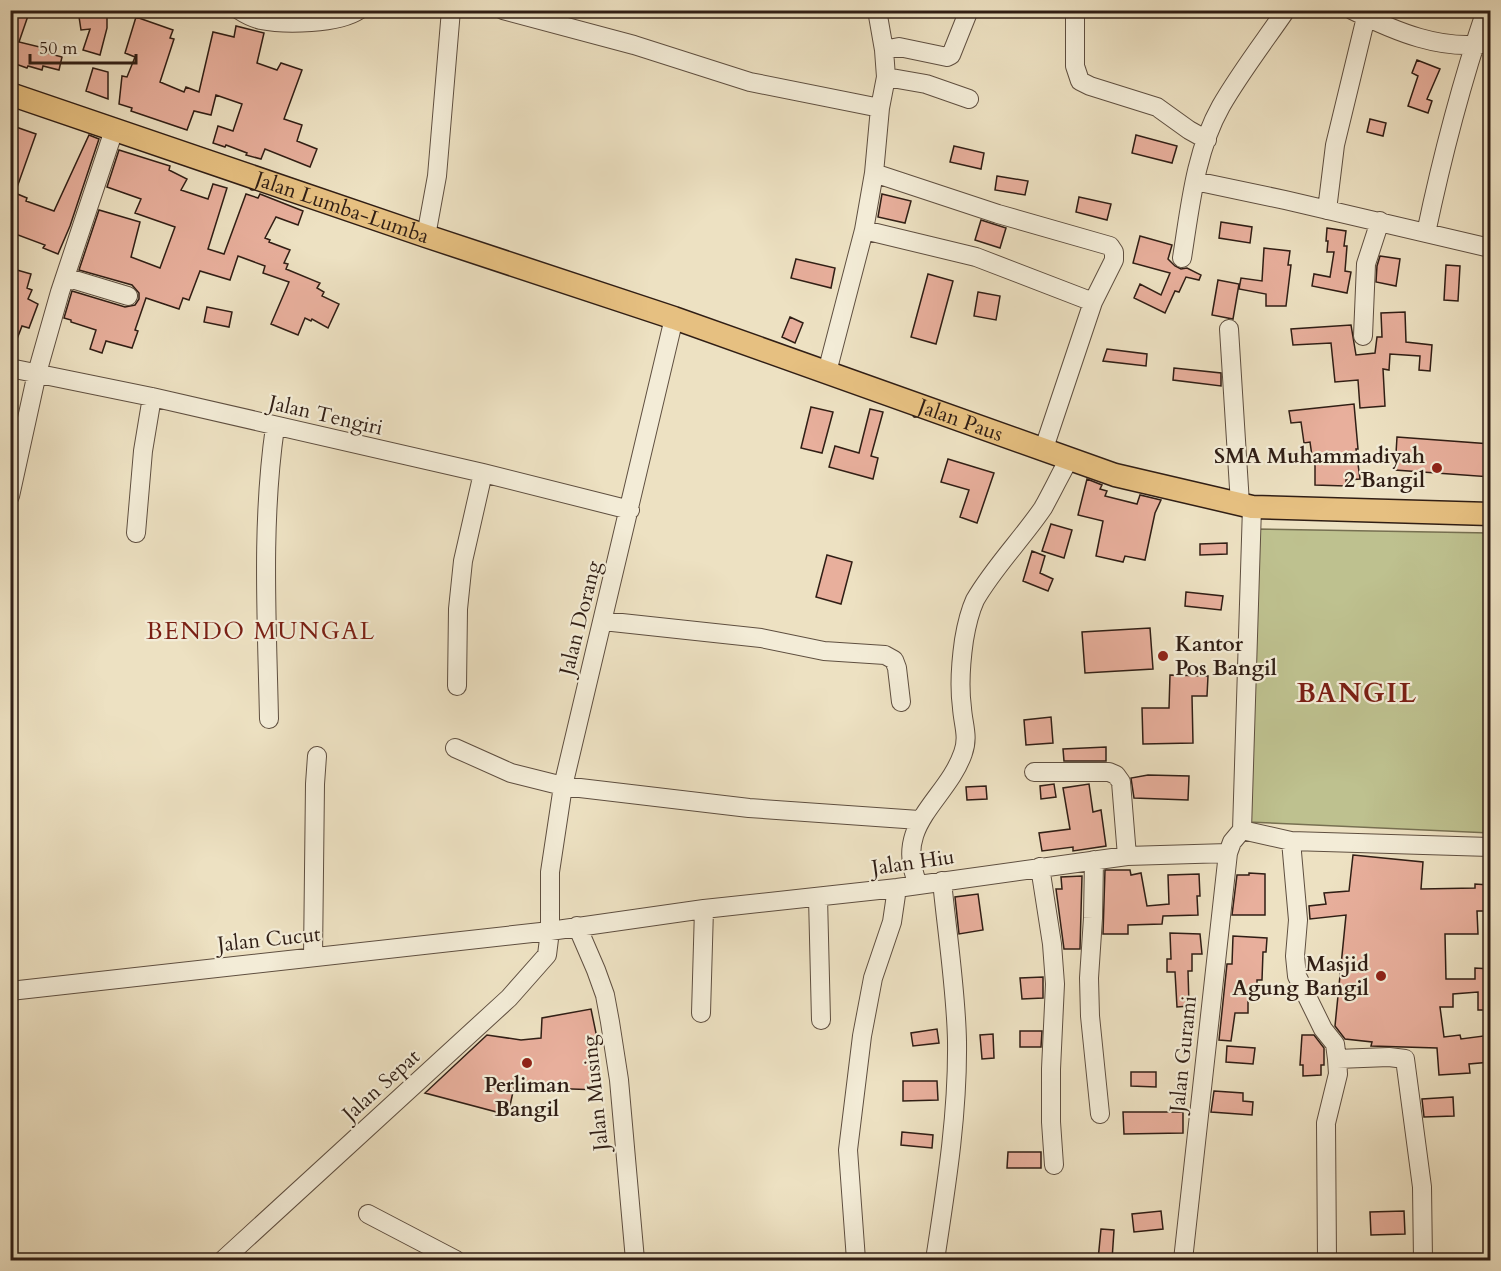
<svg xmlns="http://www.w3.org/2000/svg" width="1501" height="1271" font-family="Cardo,serif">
  <rect width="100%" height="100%" fill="#ede1c2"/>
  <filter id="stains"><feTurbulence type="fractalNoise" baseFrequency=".00333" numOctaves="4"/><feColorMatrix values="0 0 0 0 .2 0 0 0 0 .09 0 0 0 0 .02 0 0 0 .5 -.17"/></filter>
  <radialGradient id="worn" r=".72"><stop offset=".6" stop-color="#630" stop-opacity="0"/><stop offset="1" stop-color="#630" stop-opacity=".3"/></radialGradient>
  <!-- green -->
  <path fill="#bec18f" stroke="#777052" stroke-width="1.5" d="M1256 529 1490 533V833L1248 822Z"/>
  <!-- building -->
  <path fill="#e8af9c" stroke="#301e15" stroke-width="1.5" d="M10 10H30L19 42 48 49 47 53 62 57 59 70 43 66 42 70 28 66 27 68 10 62Z
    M78 10H107V28L100 55 83 50 90 29 81 30Z
    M136 17 173 30 170 38 174 39 160 82 184 92 186 87 199 92 213 32 234 37 236 26 264 33 257 63 277 70 281 63 302 70 284 119 302 125 297 141 317 149 310 167 265 149 261 159 246 155 247 153 226 145 225 147 213 143 218 126 233 131 242 104 216 95 211 115 194 111 187 130 131 111 132 108 119 104 122 76 127 77 135 57 125 53Z
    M1417 60 1440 69 1427 99 1432 101 1428 113 1408 106 1418 76 1412 73Z
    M93 68 108 72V99L86 91Z
    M1370 119 1386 123 1383 136 1367 132Z
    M16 127 36 134 15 193 27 198 26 201 54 211 89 135 99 139 70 226 58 254 43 248 45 245 10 232V143Z
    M1136 135 1177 146 1172 163 1132 153Z
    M954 146 984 153 981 169 950 162Z
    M119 150 170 166 169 170 187 179 181 190 208 199 213 184 227 188 208 249 224 254 246 194 258 198 260 194 303 211 298 225 276 217 265 238 270 240 269 242 290 250 284 263 288 264 286 269 320 283 317 288 324 292 322 296 339 304 328 328 312 319 311 321 305 318 298 335 271 324 289 282 263 273 265 266 238 256 230 280 200 271 189 300 183 298 179 309 146 298 135 330 138 331 132 348 106 341 102 353 90 349 96 330 71 322V320L64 318 72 291 125 307 135 305 139 299V293L132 285 79 270 99 210 140 222 131 257 160 268 175 227 135 213 141 199 107 187Z
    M997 176 1028 181 1025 195 995 190Z
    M882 194 911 201 905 223 878 217Z
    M1079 197 1111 204 1107 220 1076 212Z
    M981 220 1006 228 1000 248 975 240Z
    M1221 222 1252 227 1250 243 1219 238Z
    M1327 228 1346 231 1344 246H1347L1345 271 1351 272 1347 293 1312 286 1314 274 1330 277 1334 252H1327L1328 241H1326Z
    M1140 236 1172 245 1168 259 1175 266 1181 269 1187 268 1201 275 1199 280 1186 277 1179 292 1175 291 1165 313 1134 298 1140 284 1161 295 1170 273 1133 263Z
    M1264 248 1290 251 1288 265H1291L1286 306H1266V294L1239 289 1241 278 1262 281Z
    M1380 256 1400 259 1396 286 1376 282 1377 266Z
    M796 259 835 268 831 288 791 278Z
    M1446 265 1460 266 1458 301 1444 300Z
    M10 268 31 274 27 288 32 290 28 299 38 304 29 328 22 326 12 352Z
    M928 274 953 281 936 344 911 337Z
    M1218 280 1239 284 1233 319 1212 315Z
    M978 292 1000 296 996 320 974 316Z
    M207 307 232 312 229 327 204 322Z
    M1405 312 1406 342 1432 345 1430 371 1419 370 1420 356 1390 354 1389 370 1383 369 1385 406 1360 408 1358 380 1335 382 1331 343 1293 345 1291 329 1351 325 1356 355 1375 353 1377 337H1382L1381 313Z
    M790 317 803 323 795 343 782 337Z
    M1107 349 1147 354 1146 366 1103 361Z
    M1174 368 1221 373V386L1173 380Z
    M1354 404 1358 449H1356L1360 479 1346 480V486L1315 485V455L1312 456 1310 442 1304 443 1301 422 1291 423 1289 411Z
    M811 407 833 412 822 453 801 448Z
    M870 409 883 412 871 456 878 458 873 479 829 467 835 446 859 453Z
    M1397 437 1491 444V477L1395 470Z
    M948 459 994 473 977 523 960 517 969 490 941 482Z
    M1087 479 1102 485 1100 489 1107 491 1105 496 1137 504 1140 495 1161 500 1155 513 1145 560 1125 556 1123 562 1096 556 1103 521 1078 515Z
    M1051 524 1072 530 1064 558 1042 551Z
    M1227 543V554L1200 555V544Z
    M1032 551 1045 556 1040 573 1053 579 1048 591 1023 581Z
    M827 555 852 562 841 604 816 597Z
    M1186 592 1223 596 1221 610 1185 606Z
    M1150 628 1153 669 1085 673 1082 632Z
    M1170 675 1208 676 1207 696H1192L1193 743 1143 744 1142 708H1169Z
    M1051 717 1053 743 1026 745 1024 720Z
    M1106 747V761H1064L1063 749Z
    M1148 775 1189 776 1188 800 1134 798 1131 778Z
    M1054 784 1056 797 1041 799 1040 786Z
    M1089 784 1093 812 1101 810 1106 846 1073 851V847L1042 851 1039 833 1070 829 1063 788Z
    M986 786 987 799 967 800 966 787Z
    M1353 855 1423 862 1421 889 1475 888V884L1489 885 1488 911H1477L1478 934H1445L1446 979H1475V968L1491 969V1010H1478V992L1453 994V1007H1440L1444 1037 1460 1035 1461 1039 1491 1035V1062L1469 1064 1470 1073 1439 1075 1437 1048 1371 1046 1372 1042 1345 1039 1335 1026 1346 915 1310 919 1309 906 1326 904 1324 893 1349 891Z
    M1105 870H1130L1131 875 1141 873 1147 906 1169 904 1168 875 1199 874 1200 896H1197L1198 915 1163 916 1162 924 1128 925V934H1103Z
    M1249 873 1265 874V915H1232L1237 875H1249Z
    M1082 876 1080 949H1064L1056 889H1062L1061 877Z
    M978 894 983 930 959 934 955 897Z
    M1170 933 1200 934 1202 954H1192V971H1188L1189 1006 1177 1007 1175 972H1167V959H1171Z
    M1233 936 1267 938 1266 952H1263L1262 980H1257V996H1248V1013H1235L1231 1041 1219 1040 1227 964H1232Z
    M1043 977V998L1022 999 1020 978Z
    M591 1009 596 1033 600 1090 514 1087 508 1115 425 1093 487 1035 521 1040 541 1038 542 1018Z
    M937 1029 939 1043 913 1046 911 1033Z
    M1020 1031H1042L1041 1047H1020Z
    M993 1034 994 1058 982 1059 980 1035Z
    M1302 1035H1314L1324 1048V1065H1321V1075L1303 1076V1065H1300Z
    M1227 1046 1255 1048 1253 1064 1226 1062Z
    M1131 1072H1156V1087L1131 1086Z
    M903 1081H937L938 1100 903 1101Z
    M1214 1091 1243 1093V1101L1253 1102 1252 1115 1211 1112Z
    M1453 1097 1454 1116 1424 1117 1422 1099Z
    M1123 1112H1183V1133L1124 1134Z
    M902 1132 933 1135 932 1148 901 1145Z
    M1008 1152H1041V1168H1007Z
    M1161 1211 1163 1229 1134 1232 1132 1214Z
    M1404 1211 1405 1234 1371 1235 1370 1212Z
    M1101 1229 1114 1230 1112 1260H1098Z"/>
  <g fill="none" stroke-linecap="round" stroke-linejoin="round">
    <!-- minor casing -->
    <g stroke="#5f4f40" stroke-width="20">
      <path id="minor" d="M239 10C245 14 253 18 261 20 285 25 338 24 359 10
        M503 10 634 45 750 82 880 108
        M1075 10V66L1080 81 1090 86 1157 107 1189 130 1207 140
        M1352 10C1394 31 1443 52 1490 43
        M884 50 899 47 947 57 951 55 969 10
        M886 77 926 84 969 99
        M874 173 998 214 1110 246 1114 252V260L1093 302 1043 451
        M1195 181 1285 200 1490 248
        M1327 210 1335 145 1366 17
        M864 230 976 257 1093 302
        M1426 233C1442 157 1461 84 1486 10
        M426 236 437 176 451 10
        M1182 258C1190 208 1195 152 1221 106 1240 73 1264 42 1286 10
        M65 277 128 296
        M1229 329 1240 504
        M1363 336 1366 264 1380 221
        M10 368 152 397 483 473 630 510
        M827 372 864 230 874 173 880 108 886 77 884 50 877 10
        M10 496 37 373 60 292 114 130
        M136 533 143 451 152 397
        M603 621 761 638 824 651 885 655 894 660 897 668 901 702
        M457 686 458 609 463 561 483 473
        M269 719C267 621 261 524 275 427
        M455 748 511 773 563 786 749 808 919 820
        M1034 772H1109L1116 775 1121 782 1127 856
        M1242 830 1252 507
        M1242 830 1291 841 1490 847
        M1291 841 1298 920 1295 956 1297 976 1323 1029 1335 1044 1337 1059 1338 1074 1326 1123 1327 1260
        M1094 860 1093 918 1089 978 1090 1016 1100 1114
        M1040 867 1052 944 1055 984 1051 1069V1122L1054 1165
        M918 884C892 825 947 800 963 753 969 737 963 724 962 708 959 686 961 661 964 640 966 628 970 611 975 600 994 567 1022 539 1043 508 1052 492 1060 475 1069 459
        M818 897 821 1020
        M577 926 596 970 605 995 610 1022 619 1080 635 1260
        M313 957 315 784 317 756
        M10 991 550 931 704 909 897 888 1127 856 1228 853 1232 842 1242 830
        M701 1013 704 909
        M1337 1059 1389 1057 1405 1059 1422 1187 1423 1260
        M368 1214 456 1260
        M223 1260 509 998 547 955 550 931V872L563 786 674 318
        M856 1260 848 1150 862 1036 873 978 892 922 897 888
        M935 1260C946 1188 958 1115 957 1041 956 989 947 933 942 881
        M1183 1260 1228 853"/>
    </g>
    <!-- major casing -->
    <g stroke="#301e15" stroke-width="25">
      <g id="major">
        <path id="s1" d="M10 94 426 236 674 318 1115 475 1252 507 1490 514"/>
      </g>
    </g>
    <!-- minor -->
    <use href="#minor" stroke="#f3ecd7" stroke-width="18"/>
    <!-- major -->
    <use href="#major" stroke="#e6c081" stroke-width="22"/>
  </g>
  <!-- markers -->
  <g fill="#8f2418" stroke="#f3ecd7" stroke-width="2">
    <circle cx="1437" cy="468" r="6"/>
    <circle cx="1163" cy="656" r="6"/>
    <circle cx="1381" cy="976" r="6"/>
    <circle cx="527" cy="1063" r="6"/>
  </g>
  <g text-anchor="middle" stroke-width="4.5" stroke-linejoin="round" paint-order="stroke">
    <!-- street labels -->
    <g font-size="21" fill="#301e15" stroke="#f3ecd7">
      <text dy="7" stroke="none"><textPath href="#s1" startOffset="351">Jalan Lumba-Lumba</textPath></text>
      <text transform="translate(326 415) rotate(13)" y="7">Jalan Tengiri</text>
      <text dy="7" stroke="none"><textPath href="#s1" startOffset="1005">Jalan Paus</textPath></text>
      <text transform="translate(580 618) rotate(-76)" y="7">Jalan Dorang</text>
      <text transform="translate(913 862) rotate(-8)" y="7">Jalan Hiu</text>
      <text transform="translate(269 939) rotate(-6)" y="7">Jalan Cucut</text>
      <text transform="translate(1183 1054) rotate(-84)" y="7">Jalan Gurami</text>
      <text transform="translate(381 1085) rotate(-42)" y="7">Jalan Sepat</text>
      <text transform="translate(595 1093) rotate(-96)" y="7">Jalan Musing</text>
    </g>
    <!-- poi labels -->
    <g font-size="21" font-weight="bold" fill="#301e15" stroke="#f3ecd7" text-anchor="end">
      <text x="1425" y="463">SMA Muhammadiyah<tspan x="1425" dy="24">2 Bangil</tspan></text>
      <text x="1175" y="651" text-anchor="start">Kantor<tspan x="1175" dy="24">Pos Bangil</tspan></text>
      <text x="1369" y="971">Masjid<tspan x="1369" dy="24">Agung Bangil</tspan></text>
      <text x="527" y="1092" text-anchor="middle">Perliman<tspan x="527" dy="24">Bangil</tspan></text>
    </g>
    <!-- quarter labels -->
    <g font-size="24" letter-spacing="1.5" fill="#7a1f14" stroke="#f3ecd7">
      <text x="261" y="639">BENDO MUNGAL</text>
    </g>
    <!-- district labels -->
    <g font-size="27" font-weight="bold" letter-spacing="1.5" fill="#7a1f14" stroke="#f3ecd7">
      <text x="1357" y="702">BANGIL</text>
    </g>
  </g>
  <!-- margin -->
  <rect width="1501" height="1271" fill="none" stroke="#ede1c2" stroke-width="36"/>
  <rect x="12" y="12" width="1477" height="1247" fill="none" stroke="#301e15" stroke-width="3"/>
  <rect x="18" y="18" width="1465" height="1235" fill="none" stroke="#301e15" stroke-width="1.5"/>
  <!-- scale -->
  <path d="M30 54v9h106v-9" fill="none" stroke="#301e15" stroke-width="3"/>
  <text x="39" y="54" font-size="18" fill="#301e15" stroke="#f3ecd7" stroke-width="4.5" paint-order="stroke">50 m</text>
  <rect width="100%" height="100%" filter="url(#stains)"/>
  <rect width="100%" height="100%" fill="url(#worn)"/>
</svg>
